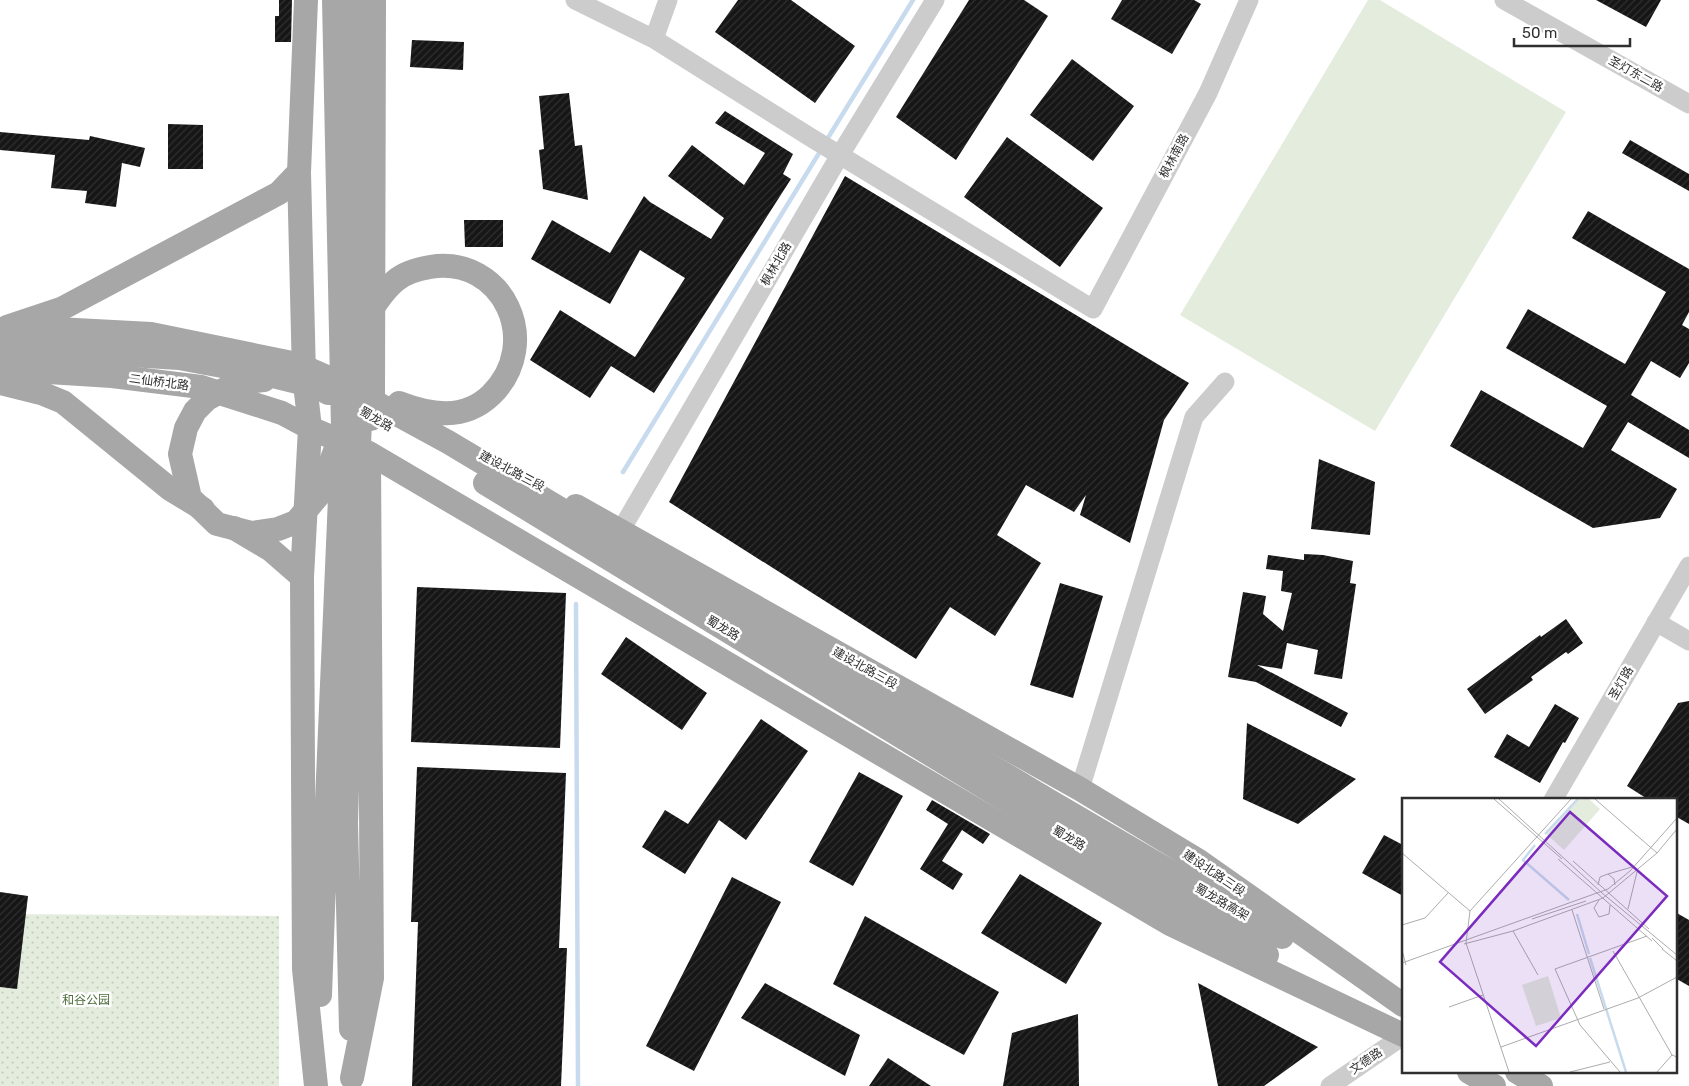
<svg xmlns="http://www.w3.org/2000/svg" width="1689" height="1086" font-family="Rubik,'Noto Sans SC',sans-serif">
  <defs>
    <pattern id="park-dots" width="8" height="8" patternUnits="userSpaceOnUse" patternTransform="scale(1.25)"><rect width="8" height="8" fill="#e4eddd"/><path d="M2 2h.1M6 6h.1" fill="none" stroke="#c4ccbe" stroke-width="1.8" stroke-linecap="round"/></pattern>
    <pattern id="building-hatch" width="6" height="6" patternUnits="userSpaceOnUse" patternTransform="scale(1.25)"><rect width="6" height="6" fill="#161616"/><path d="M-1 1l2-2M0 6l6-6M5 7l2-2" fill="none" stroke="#303030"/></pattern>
  </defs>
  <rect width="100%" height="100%" fill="#fff"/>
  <!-- green -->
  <path fill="#e4eddd" d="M1368 0H1380L1566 112 1375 431 1180 315Z"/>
  <!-- park -->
  <path fill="url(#park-dots)" d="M0 914 279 916V1086H0Z"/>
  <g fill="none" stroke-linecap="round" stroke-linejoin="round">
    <!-- stream -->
    <path stroke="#c8dbee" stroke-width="4.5" d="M826 141 913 0
      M623 472 821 150
      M576 604 578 1086"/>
  </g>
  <!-- building -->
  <path fill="url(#building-hatch)" d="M279 0H292L291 42H275V16H279Z
    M738 0H791L855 46 815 103 715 32Z
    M969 0H1024L1048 16 956 160 896 117Z
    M1122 0H1194L1201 4 1172 54 1111 19Z
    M1596 0H1661L1646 27Z
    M412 40 464 42 463 70 410 67Z
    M1072 59 1134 106 1093 161 1030 115Z
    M569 93 575 146 582 145 588 200 543 189 539 150 544 149 539 96Z
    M725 111 793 154 783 174 791 179 654 393 611 366 590 398 530 360 560 310 635 357 685 278 640 250 610 304 531 259 552 220 610 253 644 196 650 202 711 239 724 218 668 176 692 145 744 185 765 153 715 123Z
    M168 124 203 125V169H168Z
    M0 132 89 140 90 136 145 148 140 167 122 163 116 207 85 203 87 191 51 188 55 155 0 150Z
    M1007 137 1103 208 1060 267 964 197Z
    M1630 140 1689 174V191L1622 153Z
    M845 176 1189 383 1164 420 1130 543 1080 515 1086 495 1074 512 1026 485 997 535 1041 563 995 636 950 607 916 659 669 502Z
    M1588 211 1689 269V312L1682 325 1689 329V363L1680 378 1651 361 1631 395 1689 430V458L1628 422 1611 450 1677 489 1660 518 1593 528 1450 446 1481 390 1583 448 1607 406 1506 348 1528 309 1625 364 1666 292 1572 238Z
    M464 220H503V247H465Z
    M1319 459 1375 482 1370 535 1311 529Z
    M1304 554 1323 555 1353 561 1350 583 1356 584 1342 679 1314 674 1318 650 1287 643 1282 669 1257 665 1348 713 1341 727 1256 682 1228 677 1243 592 1266 596 1263 614 1283 631 1292 593 1281 591 1283 571 1266 569 1268 555 1304 560Z
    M1060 583 1103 596 1073 698 1030 685Z
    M417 587 566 593 560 748 411 742Z
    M1566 619 1583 643 1568 654 1566 652 1531 677 1533 680 1485 714 1467 689 1540 635 1541 637Z
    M626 637 707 693 682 730 601 674Z
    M1689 701V824L1675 816V800H1649L1627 786 1678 703Z
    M1555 704 1579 718 1565 743 1563 742 1540 783 1494 757 1507 734 1529 747Z
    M761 719 808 751 746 840 719 820 685 874 642 847 665 810 688 824Z
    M1247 723 1356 779 1298 824 1243 799Z
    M417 767 566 773 559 948H567L561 1086H412L418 922H411Z
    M859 772 903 796 853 886 809 862Z
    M932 800 990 834 983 844 962 830 942 861 963 874 953 890 920 869 948 824 926 810Z
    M1384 835 1403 845V896L1362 873Z
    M1020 874 1102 923 1066 984 981 933Z
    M732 877 781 902 694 1071 646 1046Z
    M0 892 28 896 17 989 0 987Z
    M1675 912 1689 920V986L1675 978Z
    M865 916 999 992 964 1055 833 984Z
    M765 983 860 1035 845 1076 741 1018Z
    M1198 983 1318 1047 1264 1086H1218Z
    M1078 1014 1079 1086H1003L1012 1033Z
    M888 1058 931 1086H869Z"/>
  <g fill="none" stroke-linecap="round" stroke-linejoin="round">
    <!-- minor -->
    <path stroke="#ccc" stroke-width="19" d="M575 0 654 39 810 137 1093 309 1208 93 1249 0
      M1504 0 1689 104
      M654 39 668 0
      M621 530 840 155 935 0
      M1656 622 1689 641
      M1080 789 1194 417 1225 382
      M1553 800 1689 566
      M1330 1086 1403 1036"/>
    <!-- major -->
    <path stroke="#a7a7a7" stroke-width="24" d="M306 0 299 172 304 375 310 428 302 577 304 969 316 1086
      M7 327 61 309 279 193 299 172
      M0 369 112 376 201 387 282 413 310 428 369 453 1170 924 1403 1035
      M0 383 41 393 63 402 170 489 203 509
      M371 419 373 396 374 0
      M576 506 1080 789 1199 861 1403 1005
      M234 528 271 550 302 577
      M1041 796 1282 937
      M1032 816 1267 955
      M346 823 351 1029
      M320 995 326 824
      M1469 1072 1494 1086
      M1517 1072 1541 1086
      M352 1078 372 978 369 457"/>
    <!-- major-bridge -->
    <path stroke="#a7a7a7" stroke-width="24" d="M0 329H57L151 334 297 364 336 381 448 442 1041 796
      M360 330C369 313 380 294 395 281 404 273 418 269 430 267 503 255 544 343 491 395 464 421 430 415 399 403
      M0 347 179 358 265 374 318 387 328 393
      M264 380 236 383 207 399 195 411 186 428 180 454 190 498 217 524 252 533 278 529 296 522 318 496 335 451
      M485 483 1032 816
      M346 823 353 585 360 421 355 0
      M326 824 343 428 334 0"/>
  </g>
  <g text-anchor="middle" stroke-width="5" stroke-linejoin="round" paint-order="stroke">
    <!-- street labels -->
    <g font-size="12" fill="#2f2f2f" stroke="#fff">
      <text transform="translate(1636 74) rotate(29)" y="4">圣灯东二路</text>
      <text transform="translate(1174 156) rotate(-62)" y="4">枫林南路</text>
      <text transform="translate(776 264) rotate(-60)" y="4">枫林北路</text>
      <text transform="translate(159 382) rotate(7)" y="4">二仙桥北路</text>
      <text transform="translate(376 419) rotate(30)" y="4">蜀龙路</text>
      <text transform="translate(512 471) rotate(28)" y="4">建设北路三段</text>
      <text transform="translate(723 628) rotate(31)" y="4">蜀龙路</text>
      <text transform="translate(865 668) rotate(29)" y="4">建设北路三段</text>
      <text transform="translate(1621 683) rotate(-60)" y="4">圣灯路</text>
      <text transform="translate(1069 838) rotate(31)" y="4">蜀龙路</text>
      <text transform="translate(1214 873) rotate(34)" y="4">建设北路三段</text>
      <text transform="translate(1222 902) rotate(30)" y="4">蜀龙路高架</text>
      <text transform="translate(1366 1061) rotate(-34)" y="4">文德路</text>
    </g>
    <!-- park labels -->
    <g font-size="12" fill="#4d6e3a" stroke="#fff">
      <text x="86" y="1004">和谷公园</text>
    </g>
  </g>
  <!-- overview -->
  <g transform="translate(1402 798)">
    <rect width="275" height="275" fill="#fff"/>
    <path d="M146 178 159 220 134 228 120 187Z" fill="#e4eddd"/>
    <path d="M174 1H187L198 11 162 52 143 35Z" fill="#e4eddd"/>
    <path fill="none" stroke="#c8dbee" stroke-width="2.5" d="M143 36 176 1M133 47 121 62 167 102M175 116 187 156M188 160 224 274"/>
    <path fill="none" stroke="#acacac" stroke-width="1" d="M92 1 160 61M97 1 200 95 275 157M193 1 255 55M0 55 68 113 64 145 107 274M156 61 250 143M171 63 247 131M206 76 230 69M196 87 198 79 206 76 212 81 213 87M197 102 192 110 197 119 207 116 208 107M226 111 235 74M170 112 202 211M68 113 169 1M130 121 184 103M0 127 23 120 46 95M111 133 136 177M250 140 261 151M62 146 111 133 201 100 255 55 275 31M260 151 275 163M0 152 4 167M211 153 270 257 275 259M0 165 206 91 228 73 275 20M47 209 81 197M99 249 236 200 275 179M168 274 208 264M218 274 178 227 153 171 245 138M255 274 270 257"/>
    <path fill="#7b2cbf" fill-opacity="0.15" stroke="#7b2cbf" stroke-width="2.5" d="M168 14 265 98 134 248 38 164Z"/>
    <rect width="275" height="275" fill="none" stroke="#2f2f2f" stroke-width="2.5"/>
  </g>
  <!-- scale -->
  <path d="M1514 38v8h116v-8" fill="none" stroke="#2f2f2f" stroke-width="2.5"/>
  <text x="1522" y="38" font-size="15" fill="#2f2f2f" stroke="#ffffff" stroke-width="4" paint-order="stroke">50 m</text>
</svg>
